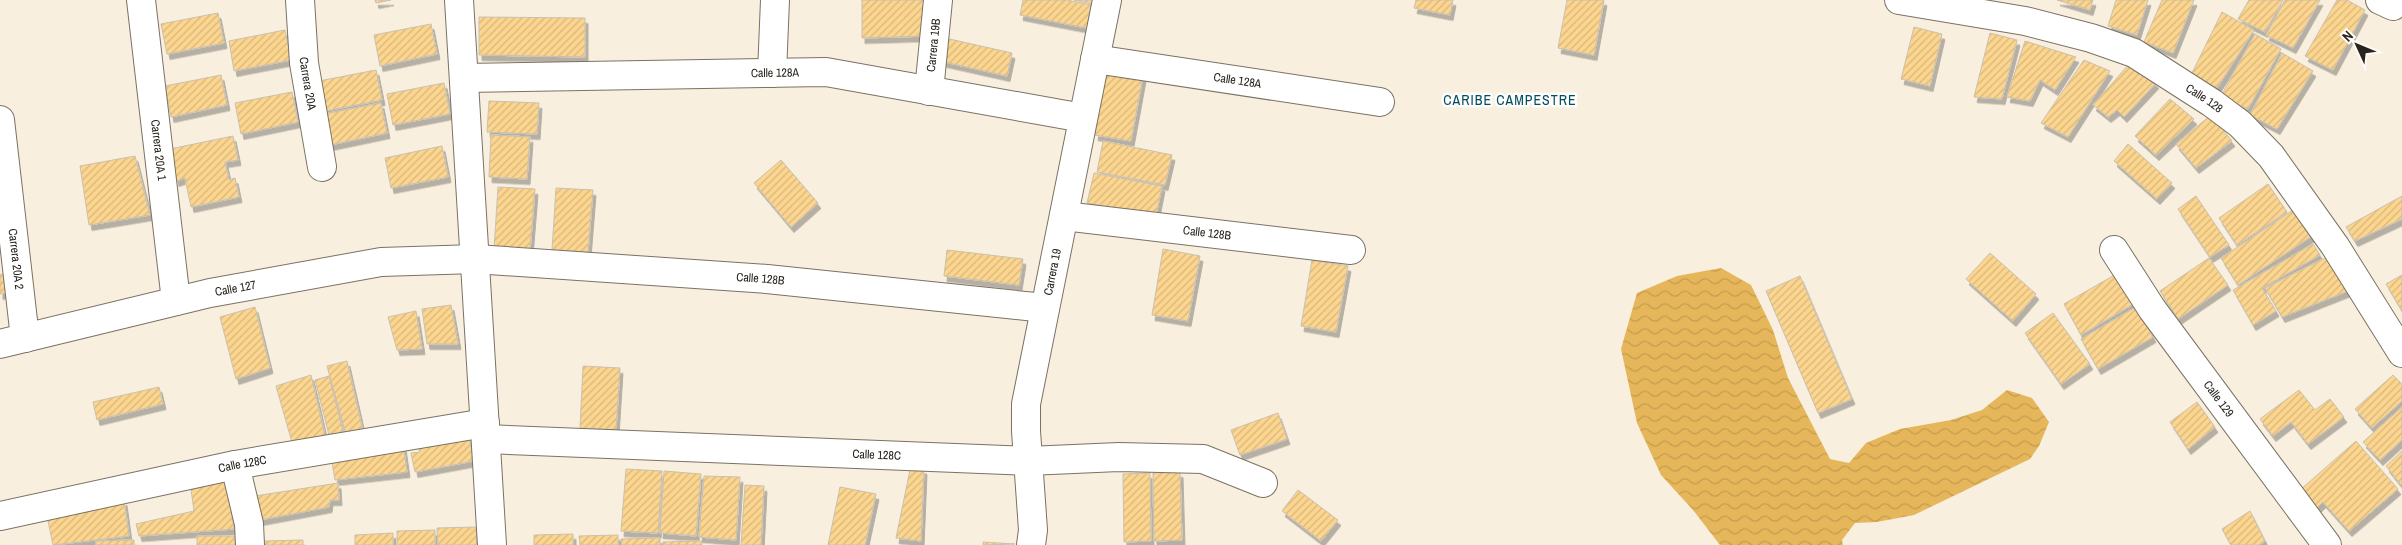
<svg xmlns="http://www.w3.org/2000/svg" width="2402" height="545" font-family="'Archivo Narrow',sans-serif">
  <defs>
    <pattern id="water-waves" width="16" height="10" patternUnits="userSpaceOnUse" patternTransform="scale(1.25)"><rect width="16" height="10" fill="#e6b65b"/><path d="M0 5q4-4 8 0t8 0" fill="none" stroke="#c59c4f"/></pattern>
    <pattern id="building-hatch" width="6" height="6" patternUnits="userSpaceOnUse" patternTransform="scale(1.25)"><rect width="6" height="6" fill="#fcd58f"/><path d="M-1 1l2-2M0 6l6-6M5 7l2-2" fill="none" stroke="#d8b77b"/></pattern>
    <filter id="shadow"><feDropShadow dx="3" dy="5.5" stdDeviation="0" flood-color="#0004"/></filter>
  </defs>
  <rect width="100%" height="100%" fill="#f8efde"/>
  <!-- water -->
  <path fill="url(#water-waves)" d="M1721 268 1751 285 1773 330 1788 378 1830 459 1849 463 1866 443 1900 429 1951 420 1982 410 2007 390 2032 398 2049 422 2039 446 2030 459 1914 515 1877 522 1855 523 1842 540 1843 545H1720L1693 510 1661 475 1637 423 1621 349 1637 293 1677 276Z"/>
  <!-- building -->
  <path fill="url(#building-hatch)" stroke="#c9c0b1" filter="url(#shadow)" d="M375 0H391L376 3Z
    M862 0H929L930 36 862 38Z
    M1023 0H1067L1091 5 1087 28 1020 15Z
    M1074 0H1093V4Z
    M1416 0H1453L1450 15 1414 8Z
    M1567 0H1604L1594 55 1558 48Z
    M2057 0H2093L2090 10Z
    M2116 0H2148L2137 35 2108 26Z
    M2162 0H2194L2173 53 2144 42Z
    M2249 0H2283L2265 32 2238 19Z
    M2285 0H2320L2293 48 2266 35Z
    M2337 0H2347L2365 10 2333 70 2305 56Z
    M2222 12 2254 30 2217 88 2191 75Z
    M218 13 224 43 167 54 161 24Z
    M479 17 585 18V57L479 55Z
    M431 24 437 54 380 66 374 35Z
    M1914 27 1942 34 1930 86 1901 79Z
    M285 30 291 60 234 71 229 41Z
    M1990 33 2017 40 2002 99 1974 97Z
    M2255 34 2281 49 2248 109 2221 96Z
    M945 38 1012 53 1007 76 940 61Z
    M2025 41 2076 57 2055 90 2040 80 2030 101 2007 97Z
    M2282 53 2313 71 2277 129 2250 115Z
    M2084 60 2110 71 2068 137 2041 123Z
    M2130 63 2156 83 2124 117 2117 110 2108 117 2093 105Z
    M376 70 382 100 325 111 319 81Z
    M1106 70 1143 76 1131 141 1095 135Z
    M221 75 227 105 171 117 165 86Z
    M444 83 450 114 393 125 387 94Z
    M292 92 298 122 241 134 235 103Z
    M2170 99 2194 119 2156 155 2135 136Z
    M489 101 539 103 537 134 487 132Z
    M381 103 387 133 330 145 324 114Z
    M2211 115 2232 141 2196 168 2176 144Z
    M491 135 530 137 527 179 489 177Z
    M233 136 238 160 225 162 229 180 235 178 239 197 191 207 185 178 176 181 170 149Z
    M1103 141 1172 155 1165 185 1097 172Z
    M2128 144 2172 183 2157 199 2114 161Z
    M442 146 448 177 391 188 385 158Z
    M135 156 150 215 89 225 80 166Z
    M781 160 818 203 791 227 754 183Z
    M1094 173 1162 186 1156 216 1087 203Z
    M2268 184 2287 212 2237 245 2219 218Z
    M498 187 535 189 530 251 494 249Z
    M556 188 593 190 588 252 552 250Z
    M2196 196 2229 245 2210 257 2178 209Z
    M2402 196V219L2355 241 2346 227Z
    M2293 210 2312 236 2238 285 2221 258Z
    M2313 244 2320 255 2262 288 2276 311 2253 325 2233 290Z
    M1163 249 1200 256 1188 321 1152 315Z
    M947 250 1023 259 1019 285 944 276Z
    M1990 253 2036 294 2013 321 1966 279Z
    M2327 257 2348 291 2282 317 2265 288Z
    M2209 258 2228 285 2178 319 2160 291Z
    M1312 260 1348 266 1336 332 1301 326Z
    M2118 273 2135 303 2081 335 2064 304Z
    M3 274 7 293 0 294V275Z
    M2402 275V311L2386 284Z
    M1800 276 1852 399 1818 413 1766 291Z
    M451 305 458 344H427L422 309Z
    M255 307 270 368 236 379 220 317Z
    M2136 307 2153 337 2098 369 2081 339Z
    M416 311 422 349 397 350 388 317Z
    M2053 313 2090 364 2061 384 2025 333Z
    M347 361 364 436 347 438 327 366Z
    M583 366 620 368 616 430 580 428Z
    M311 375 326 440 293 446 276 386Z
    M2393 375 2402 384V401L2372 428 2355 409Z
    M329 376 344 435 330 439 315 380Z
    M159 387 163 404 97 420 93 402Z
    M2299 390 2315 410 2330 399 2344 417 2308 444 2291 422 2273 436 2260 419Z
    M2197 402 2215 427 2188 449 2170 422Z
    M2402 407V440L2380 460 2363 442Z
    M1278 413 1287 439 1240 455 1231 430Z
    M468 433 474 461 415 472 411 453 420 452 417 442Z
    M2356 441 2398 489 2349 531 2323 502 2316 509 2300 490Z
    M403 444 407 472 335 480 331 456Z
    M2402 451V486L2386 466Z
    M911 465 924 469 921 541 896 538Z
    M626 469 662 471 658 533 621 531Z
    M664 471 701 474 696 536 660 533Z
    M1180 472 1182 540 1154 541 1153 473Z
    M1150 473 1151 541 1124 542 1123 474Z
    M704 476 740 477 736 540 699 537Z
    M227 481 234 529 139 536 136 524 194 511 191 489Z
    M338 483 339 500H330L329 507 260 520 255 496Z
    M745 485 764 486 761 545H741Z
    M840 487 876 494 865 545H828Z
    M1298 490 1338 520 1321 541 1282 511Z
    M124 500 129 536 53 545 47 516Z
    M2250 511 2265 541 2259 545H2231L2222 529Z
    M476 527 477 545H438L437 528Z
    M435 530V545H397V531Z
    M393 533V545H355V535Z
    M573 534V545H534V535Z
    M618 535V545H580L579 536Z
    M197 536H235V545H197Z
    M660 538V545H622L621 539Z
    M134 540V545H96V541Z
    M303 540V545H265L264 541Z
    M701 541 702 545H663V542Z
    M983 542 1015 544 983 545Z"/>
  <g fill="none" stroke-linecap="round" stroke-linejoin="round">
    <!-- minor casing -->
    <g stroke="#7a7264" stroke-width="30">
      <g id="minor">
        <path id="s1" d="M141 0 176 301"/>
        <path id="s2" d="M300 0 304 63 322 167"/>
        <path d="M459 0 492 545"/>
        <path id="s3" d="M1899 0 2025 21 2091 38 2134 53 2212 103 2240 124 2271 156 2335 246 2402 353"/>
        <path d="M2380 0 2393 6"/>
        <path id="s4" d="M1095 59 1380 102"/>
        <path d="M772 73 775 0"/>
        <path id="s5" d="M464 78 826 72 1083 118"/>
        <path id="s6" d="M929 91 938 0"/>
        <path id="s7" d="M0 120 25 338"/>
        <path id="s8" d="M1064 216 1351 250"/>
        <path id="s9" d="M2114 250 2152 309 2327 545"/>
        <path id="s10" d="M0 344 210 293 381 262 475 259 767 279 1045 308"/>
        <path id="s11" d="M486 439 1028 461 1119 457 1203 459 1263 483"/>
        <path d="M235 465 249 524 250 545"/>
        <path id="s12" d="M0 516 235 465 485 423"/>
        <path id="s13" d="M1031 545 1033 530 1026 431V404L1107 0"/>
      </g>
    </g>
    <!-- minor -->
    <use href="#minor" stroke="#fff" stroke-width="28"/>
  </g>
  <g text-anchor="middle" stroke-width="5" stroke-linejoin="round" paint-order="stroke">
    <!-- street labels -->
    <g font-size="12" fill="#27231d" stroke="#fffdf9">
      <text dy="4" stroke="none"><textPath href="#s6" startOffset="46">Carrera 19B</textPath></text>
      <text dy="4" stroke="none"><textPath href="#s5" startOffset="311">Calle 128A</textPath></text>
      <text dy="4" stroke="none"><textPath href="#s4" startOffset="144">Calle 128A</textPath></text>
      <text dy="4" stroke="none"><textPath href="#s2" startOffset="84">Carrera 20A</textPath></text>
      <text dy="4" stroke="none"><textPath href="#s3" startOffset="325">Calle 128</textPath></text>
      <text dy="4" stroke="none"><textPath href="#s1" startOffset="151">Carrera 20A 1</textPath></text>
      <text dy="4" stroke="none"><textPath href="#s8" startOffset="144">Calle 128B</textPath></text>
      <text dy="4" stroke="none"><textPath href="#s7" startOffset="140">Carrera 20A 2</textPath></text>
      <text dy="4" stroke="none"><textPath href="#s13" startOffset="276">Carrera 19</textPath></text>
      <text dy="4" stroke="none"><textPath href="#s10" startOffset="770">Calle 128B</textPath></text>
      <text dy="4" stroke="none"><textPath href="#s10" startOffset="242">Calle 127</textPath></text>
      <text dy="4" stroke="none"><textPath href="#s9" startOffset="182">Calle 129</textPath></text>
      <text dy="4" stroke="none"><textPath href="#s11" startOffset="391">Calle 128C</textPath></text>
      <text dy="4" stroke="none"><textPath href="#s12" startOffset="248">Calle 128C</textPath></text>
    </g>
    <!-- neighbourhood labels -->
    <g font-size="14" letter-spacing="1" fill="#004d69" stroke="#fffdf9">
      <text x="1510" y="105">CARIBE CAMPESTRE</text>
    </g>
  </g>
  <!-- north arrow -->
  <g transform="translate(2357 45) rotate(314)" stroke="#fffdf9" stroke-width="4" paint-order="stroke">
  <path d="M0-4L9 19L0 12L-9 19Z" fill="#27231d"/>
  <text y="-8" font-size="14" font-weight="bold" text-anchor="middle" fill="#27231d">N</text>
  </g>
</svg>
